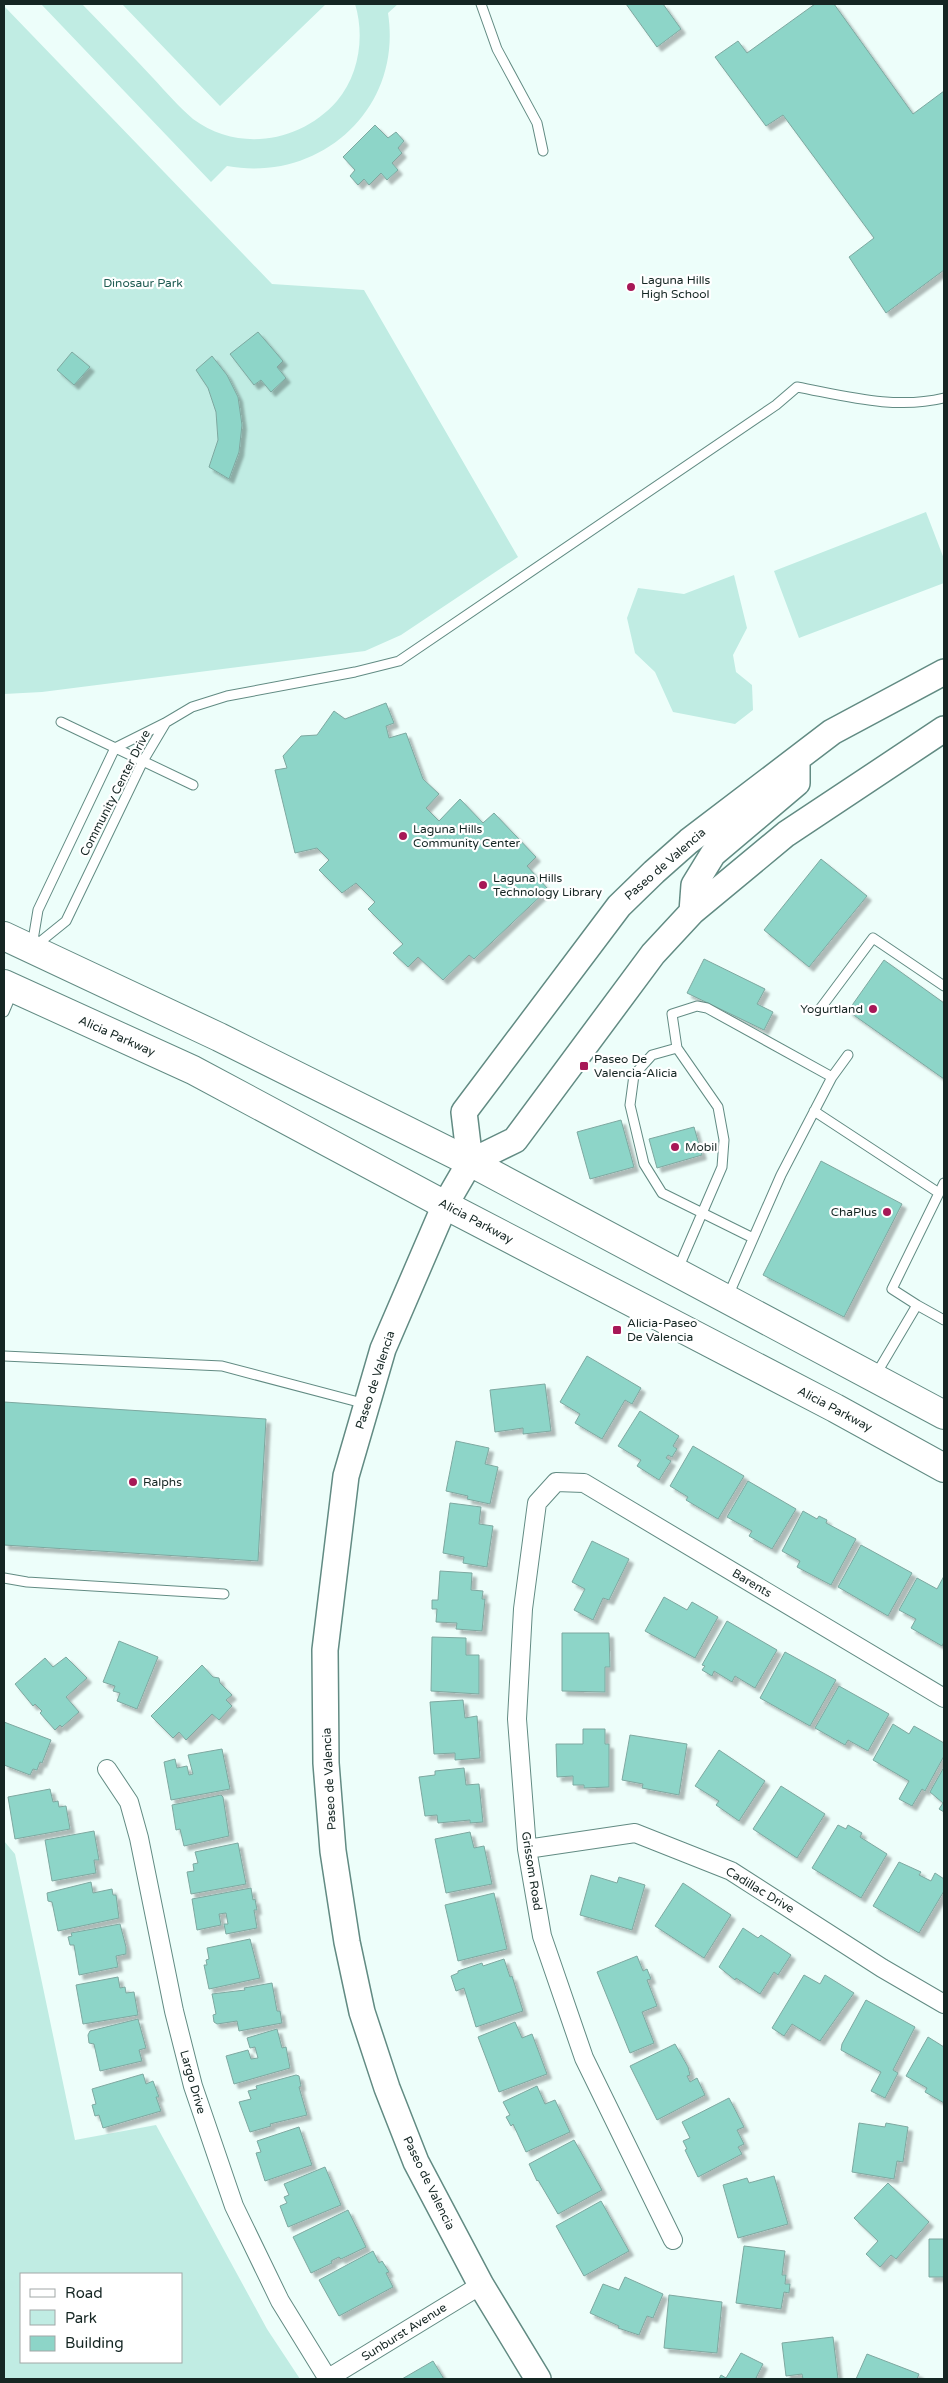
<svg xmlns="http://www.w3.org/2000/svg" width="948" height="2383" font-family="'Varela Round',sans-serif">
  <defs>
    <filter id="shadow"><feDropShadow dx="4.5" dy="4.5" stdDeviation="1" flood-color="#0004"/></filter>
  </defs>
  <rect width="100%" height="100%" fill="#edfefa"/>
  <!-- green -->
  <path fill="#c0ece3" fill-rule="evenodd" d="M41 4H82C106 29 130 53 153 78 166 92 179 107 193 119 239 153 301 142 337 101 359 75 365 36 355 4H398L388 13C403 109 320 183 227 166L211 182Z
    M122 4H326L220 106Z
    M4 6 272 284 364 290 518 557 401 635 365 651 42 692 4 694Z
    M926 512 944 559V583L799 638 774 571Z
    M734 575 747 628 733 655 736 672 752 685 753 710 735 724 673 712 655 672 635 653 627 618 638 588 684 594Z
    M4 1841 15 1854 75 2140 156 2125 267 2329 300 2379H4ZM21 2274H181V2362H21Z"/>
  <!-- building -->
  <path fill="#8dd5c8" stroke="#7ea8a0" filter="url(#shadow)" d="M626 4H663L681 29 657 47Z
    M815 4H834L913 114 944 91V270L886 313 849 257 874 238 783 115 766 126 715 57 738 41 747 53Z
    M375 125 388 138 396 132 404 141 398 148 402 153 392 163 398 170 387 180 381 173 369 185 364 179 358 185 350 176 355 170 343 157Z
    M258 332 283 361 277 367 286 378 271 392 261 380 254 385 230 354Z
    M72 352 90 367 74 385 57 370Z
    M212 356 227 375 238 397 242 425 239 452 229 479 209 467 218 440 216 412 208 388 196 370Z
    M386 703 394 723 386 726 389 738 406 733 423 779 439 794 426 808 439 821 460 799 483 823 494 813 536 857 527 866 548 889 474 959 469 955 443 980 418 957 408 967 393 953 403 944 368 909 375 902 356 883 342 893 319 870 329 860 317 848 295 853 275 770 287 768 283 756 301 736 317 735 334 711 345 719Z
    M821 859 867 896 809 967 764 930Z
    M704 959 765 989 757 1004 773 1012 764 1030 687 993Z
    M884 960 944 1003V1079L848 1011Z
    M621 1120 634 1167 590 1179 577 1132Z
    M694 1127 702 1155 657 1168 649 1139Z
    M821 1161 902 1204 844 1317 763 1275Z
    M587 1356 641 1388 632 1404 625 1400 602 1439 575 1423 580 1414 560 1402Z
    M545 1384 551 1431 523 1434V1428L495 1432 490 1390Z
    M4 1402 266 1419 258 1561 4 1545Z
    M640 1411 679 1436 673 1446 677 1449 672 1457 668 1455 666 1458 671 1461 659 1480 637 1466 641 1460 618 1446Z
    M456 1441 489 1448 485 1464 498 1467 490 1504 467 1499 468 1496 446 1491Z
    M693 1446 744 1476 718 1519 686 1500 688 1497 670 1486Z
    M748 1481 796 1509 772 1549 749 1536 752 1531 727 1517Z
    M450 1503 481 1507 479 1524 493 1526 487 1567 463 1563 464 1557 443 1553Z
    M803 1511 817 1519 819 1516 827 1520 826 1523 856 1539 831 1585 797 1567 800 1561 782 1551Z
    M592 1541 629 1559 609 1600 603 1598 593 1620 574 1610 585 1589 572 1582Z
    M861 1545 912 1573 888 1616 838 1587Z
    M440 1571 472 1573 471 1590 483 1591 482 1599H485L482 1631 456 1629 457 1623 436 1622 437 1609H432V1600H438Z
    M944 1576V1642L942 1646 911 1628 916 1619 899 1610 917 1578 937 1589Z
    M664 1597 687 1610 692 1602 718 1617 695 1658 645 1631Z
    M727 1621 777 1650 755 1688 735 1676 732 1682 714 1671 712 1676 702 1670 705 1666 702 1665Z
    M562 1633H609L610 1667H605V1692L562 1691Z
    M432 1637 466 1638V1655H479V1694L431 1691Z
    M119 1641 158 1657 137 1709 117 1701 120 1693 113 1691 115 1686 103 1682Z
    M785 1652 836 1680 810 1726 760 1698Z
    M66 1657 87 1678 66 1697 79 1712 62 1727 60 1725 55 1730 40 1713 42 1711 35 1704 33 1706 15 1684 45 1658 53 1667Z
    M202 1665 213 1677 219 1678 220 1683 232 1695 226 1700 232 1706 219 1720 212 1714 186 1740 179 1732 173 1738 151 1716Z
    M839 1686 889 1714 868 1751 848 1740 845 1745 815 1728Z
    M463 1700 465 1718 477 1716 480 1758 455 1760V1753L434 1754 430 1702Z
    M4 1722 51 1740 42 1763 40 1762 37 1770 33 1769 30 1775 4 1765Z
    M893 1724 909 1734 914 1726 944 1743V1756L925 1791 922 1789 912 1806 899 1799 909 1781 873 1760Z
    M583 1729H605V1744H609V1787L584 1788V1785H573V1776L557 1777 556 1744H583Z
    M630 1735 687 1744 679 1795 642 1788 643 1784 622 1780Z
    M222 1749 230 1789 171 1800 164 1762 175 1759 177 1768 187 1766 189 1775 193 1774 188 1755Z
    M719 1750 765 1781 739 1821 716 1805 719 1801 695 1786Z
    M944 1767V1812L939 1809 943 1803 930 1792Z
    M464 1768 466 1785 479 1784 483 1822 470 1823V1820L438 1823 437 1815 425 1816 419 1777 435 1775V1771Z
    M781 1786 825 1814 797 1858 753 1829Z
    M50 1789 53 1802 58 1801 59 1807 66 1806 70 1829 15 1839 8 1797Z
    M221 1795 223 1797 229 1836 184 1846 180 1829 176 1830 172 1805Z
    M838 1825 846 1829 848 1825 862 1833 860 1837 887 1854 861 1898 812 1868Z
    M94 1831 99 1860H94L96 1873 52 1881 45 1840Z
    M470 1832 474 1848 484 1846 492 1884 446 1893 435 1839Z
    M238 1843 246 1884 191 1894 187 1872 194 1871 193 1864 198 1863 195 1852Z
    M899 1862 921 1872 919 1875 931 1881 935 1873 944 1879V1891L919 1933 873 1906Z
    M591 1875 617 1883 619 1877 645 1885 632 1930 580 1915Z
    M91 1882 93 1893 112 1889 113 1895H116L119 1918 58 1931 52 1902 48 1901 47 1893Z
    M683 1883 731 1915 704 1958 655 1926Z
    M251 1888 253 1900 255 1899 257 1910H254L257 1928 226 1934 224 1924H228L226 1913 219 1914 221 1925 197 1930 192 1899Z
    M494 1893 507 1949 458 1961 445 1905Z
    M120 1924 126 1947V1954L116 1956 118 1967 79 1975 74 1945H70L68 1937 72 1936 71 1933Z
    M743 1928 758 1938 761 1935 791 1955 778 1975 774 1972 760 1994 736 1978 735 1980 719 1967Z
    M250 1939 260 1978 209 1989 204 1965H207L206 1960 209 1959 207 1948Z
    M637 1956 643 1971 647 1969 651 1979 647 1980 657 2006 642 2012 654 2043 630 2053 597 1972Z
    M504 1959 510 1977 512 1976 523 2011 476 2027 464 1988 456 1991 451 1976 458 1973V1971L482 1963 483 1966Z
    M804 1975 820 1984 825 1975 854 1993 820 2041 792 2024 784 2036 772 2028Z
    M118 1977 120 1988 125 1987 126 1993 134 1992 138 2015 83 2024 76 1985Z
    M272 1983 277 2011H280L282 2023 239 2031 237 2021 217 2024 214 2022 213 2015 216 2014 212 1994 245 1990 244 1988Z
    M866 2000 915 2027 893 2070 898 2073 885 2098 871 2091 881 2072 841 2050 842 2044Z
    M138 2019 146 2048 139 2050 142 2061 100 2071 94 2044 89 2043 88 2035 90 2031Z
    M515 2022 522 2038 532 2034 547 2074 499 2092 478 2037Z
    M277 2029 282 2048 286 2047 290 2068 234 2084 226 2056 248 2050 251 2059 258 2058 255 2047 250 2048 247 2038Z
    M928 2037 944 2047V2103L925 2092 927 2088 906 2076Z
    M675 2044 688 2067 690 2075 687 2076 690 2082 697 2078 705 2095 657 2120 630 2066Z
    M143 2074 146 2084 153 2081 159 2097H156L161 2111 103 2128 99 2115 95 2116 92 2105 96 2104 92 2089Z
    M296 2075 299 2076 301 2086 299 2087 307 2115 270 2124 271 2126 250 2132 239 2102 251 2099 248 2091 257 2089 256 2086Z
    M537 2086 545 2104 555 2100 570 2132 526 2152 513 2124 511 2126 506 2117 510 2115 503 2102Z
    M729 2098 744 2127 737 2130 744 2144 738 2147 742 2154 698 2177 685 2150 687 2149 683 2141 690 2138 682 2122Z
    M859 2123 885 2127 886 2123 908 2127 903 2162 897 2161 894 2179 852 2172Z
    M299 2127 312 2165 265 2181 256 2153 261 2152 257 2141Z
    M574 2140 602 2190 558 2214 538 2180 537 2181 529 2164Z
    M325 2167 341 2205 288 2227 280 2206 287 2203 284 2197 289 2195 284 2184Z
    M774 2176 788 2224 738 2238 723 2185 747 2178 749 2183Z
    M888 2183 929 2222 896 2259 891 2255 880 2267 866 2254 878 2241 854 2218Z
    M601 2201 629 2251 584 2276 556 2226Z
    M348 2210 366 2247 341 2259 339 2257 331 2261 332 2263 311 2273 293 2237Z
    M929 2239H944V2280V2277H929Z
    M744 2246 785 2251 782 2275H786L785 2284H790L789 2293 784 2292 781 2309 736 2303Z
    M373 2251 379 2263 382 2261 389 2272 386 2273 393 2287 339 2316 319 2280Z
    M625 2277 663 2294 653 2318 647 2316 639 2335 618 2328 619 2326 590 2313 603 2284 619 2290Z
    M669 2295 722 2302 717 2353 664 2348Z
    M833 2337 838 2379H803L802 2374 786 2376 782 2343Z
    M741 2353 763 2364 756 2378 760 2379H719L721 2375 726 2378Z
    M867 2354 919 2374 917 2379H856Z
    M433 2361 444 2379H402Z"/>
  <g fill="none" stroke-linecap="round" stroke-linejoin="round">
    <!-- service casing -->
    <g stroke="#628b83" stroke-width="11">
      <path id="service" d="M481 4 497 49 537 123 543 151
        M61 722 193 785
        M32 946 38 910 115 748 165 723 192 707 227 696 355 672 399 661 776 405 797 387C846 396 895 410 944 398
        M35 946 66 921 143 761 165 724
        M820 1009 873 938 944 986
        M4 1012 13 991
        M677 1048 652 1055 634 1075 630 1105 644 1164 662 1193 753 1238
        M814 1111 939 1193
        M678 1269 722 1167 724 1140 718 1107 677 1048 672 1014 697 1006 707 1008 832 1077
        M728 1296 781 1175 832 1077 848 1055
        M917 1305 944 1320
        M4 1356 222 1366 366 1404
        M875 1376 917 1305 892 1289 944 1183
        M4 1578 27 1582 224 1594"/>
    </g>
    <!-- minor casing -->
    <g stroke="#628b83" stroke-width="20">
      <path id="minor" d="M107 1769 129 1802 139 1838 174 2011 193 2086 234 2206 280 2301 328 2379
        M527 1849 635 1833 731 1871 882 1968 944 2004
        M673 2240 584 2058 542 1936 527 1849 517 1719 523 1609 537 1503 556 1482 584 1483 944 1698
        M327 2379 481 2285"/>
    </g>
    <!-- secondary casing -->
    <g stroke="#628b83" stroke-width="28">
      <path id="secondary" d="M692 912 694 885 713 854 797 783V759
        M470 1162 464 1112 619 906 654 872 689 841 832 732 944 672
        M538 2379 481 2285 416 2162 387 2088 362 2012 347 1942 333 1851 326 1763 325 1650 346 1476 383 1349 445 1205 470 1162 515 1140 653 954 692 912 786 834 944 729"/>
    </g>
    <!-- primary casing -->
    <g stroke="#628b83" stroke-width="30">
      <path id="primary" d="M4 936 219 1037 470 1162 944 1415
        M4 984 193 1070 445 1205 835 1408 944 1468"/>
    </g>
    <!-- service -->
    <use href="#service" stroke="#fff" stroke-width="9"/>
    <!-- minor -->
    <use href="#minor" stroke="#fff" stroke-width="18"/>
    <!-- secondary -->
    <use href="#secondary" stroke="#fff" stroke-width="25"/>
    <!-- primary -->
    <use href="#primary" stroke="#fff" stroke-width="28"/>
  </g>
  <!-- markers -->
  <g fill="#a71857" stroke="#fff" stroke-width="2">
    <circle cx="631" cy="287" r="5"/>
    <circle cx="403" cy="836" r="5"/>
    <circle cx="483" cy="885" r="5"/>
    <circle cx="873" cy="1009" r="5"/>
    <rect x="579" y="1061" width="10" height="10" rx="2.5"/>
    <circle cx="675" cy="1147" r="5"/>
    <circle cx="887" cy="1212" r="5"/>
    <rect x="612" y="1325" width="10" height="10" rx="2.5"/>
    <circle cx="133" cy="1482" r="5"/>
  </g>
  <g text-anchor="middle" stroke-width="4.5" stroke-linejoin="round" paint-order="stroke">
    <!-- poi labels -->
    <g font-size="12" fill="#152623" stroke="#fff" text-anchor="start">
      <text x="641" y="284">Laguna Hills<tspan x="641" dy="14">High School</tspan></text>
      <text x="413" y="833">Laguna Hills<tspan x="413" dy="14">Community Center</tspan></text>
      <text x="493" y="882">Laguna Hills<tspan x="493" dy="14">Technology Library</tspan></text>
      <text x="863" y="1013" text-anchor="end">Yogurtland</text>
      <text x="594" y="1063">Paseo De<tspan x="594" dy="14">Valencia-Alicia</tspan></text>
      <text x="685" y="1151">Mobil</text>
      <text x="877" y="1216" text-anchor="end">ChaPlus</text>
      <text x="627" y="1327">Alicia-Paseo<tspan x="627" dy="14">De Valencia</tspan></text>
      <text x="143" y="1486">Ralphs</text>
    </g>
    <!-- park labels -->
    <g font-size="12" fill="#205c53" stroke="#fff">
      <text x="143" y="287">Dinosaur Park</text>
    </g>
    <!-- street labels -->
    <g font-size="12" fill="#152623" stroke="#fff">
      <text transform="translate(115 793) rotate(-63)" y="4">Community Center Drive</text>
      <text transform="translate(665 864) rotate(-41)" y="4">Paseo de Valencia</text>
      <text transform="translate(117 1036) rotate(24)" y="4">Alicia Parkway</text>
      <text transform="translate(476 1221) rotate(28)" y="4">Alicia Parkway</text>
      <text transform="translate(375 1380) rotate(-72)" y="4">Paseo de Valencia</text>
      <text transform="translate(835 1409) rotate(28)" y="4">Alicia Parkway</text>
      <text transform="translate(752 1583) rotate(31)" y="4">Barents</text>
      <text transform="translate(329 1779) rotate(-93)" y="4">Paseo de Valencia</text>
      <text transform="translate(532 1871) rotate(81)" y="4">Grissom Road</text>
      <text transform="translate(760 1890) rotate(31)" y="4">Cadillac Drive</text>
      <text transform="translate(193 2082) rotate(74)" y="4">Largo Drive</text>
      <text transform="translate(429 2183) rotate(64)" y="4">Paseo de Valencia</text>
      <text transform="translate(404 2332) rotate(-32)" y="4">Sunburst Avenue</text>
    </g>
  </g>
  <!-- border -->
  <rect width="948" height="2383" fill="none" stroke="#152623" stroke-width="10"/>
  <!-- legend -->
  <rect x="20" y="2273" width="162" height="90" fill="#ffffff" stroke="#a1a8a7"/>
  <rect x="30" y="2289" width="25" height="8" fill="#ffffff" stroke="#a1a8a7"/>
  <text x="65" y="2298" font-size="15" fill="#152623">Road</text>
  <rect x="30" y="2310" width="25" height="15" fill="#c0ece3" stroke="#a1a8a7"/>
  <text x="65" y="2323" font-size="15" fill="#152623">Park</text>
  <rect x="30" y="2336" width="25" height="15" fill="#8dd5c8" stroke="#a1a8a7"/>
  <text x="65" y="2348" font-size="15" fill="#152623">Building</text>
</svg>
